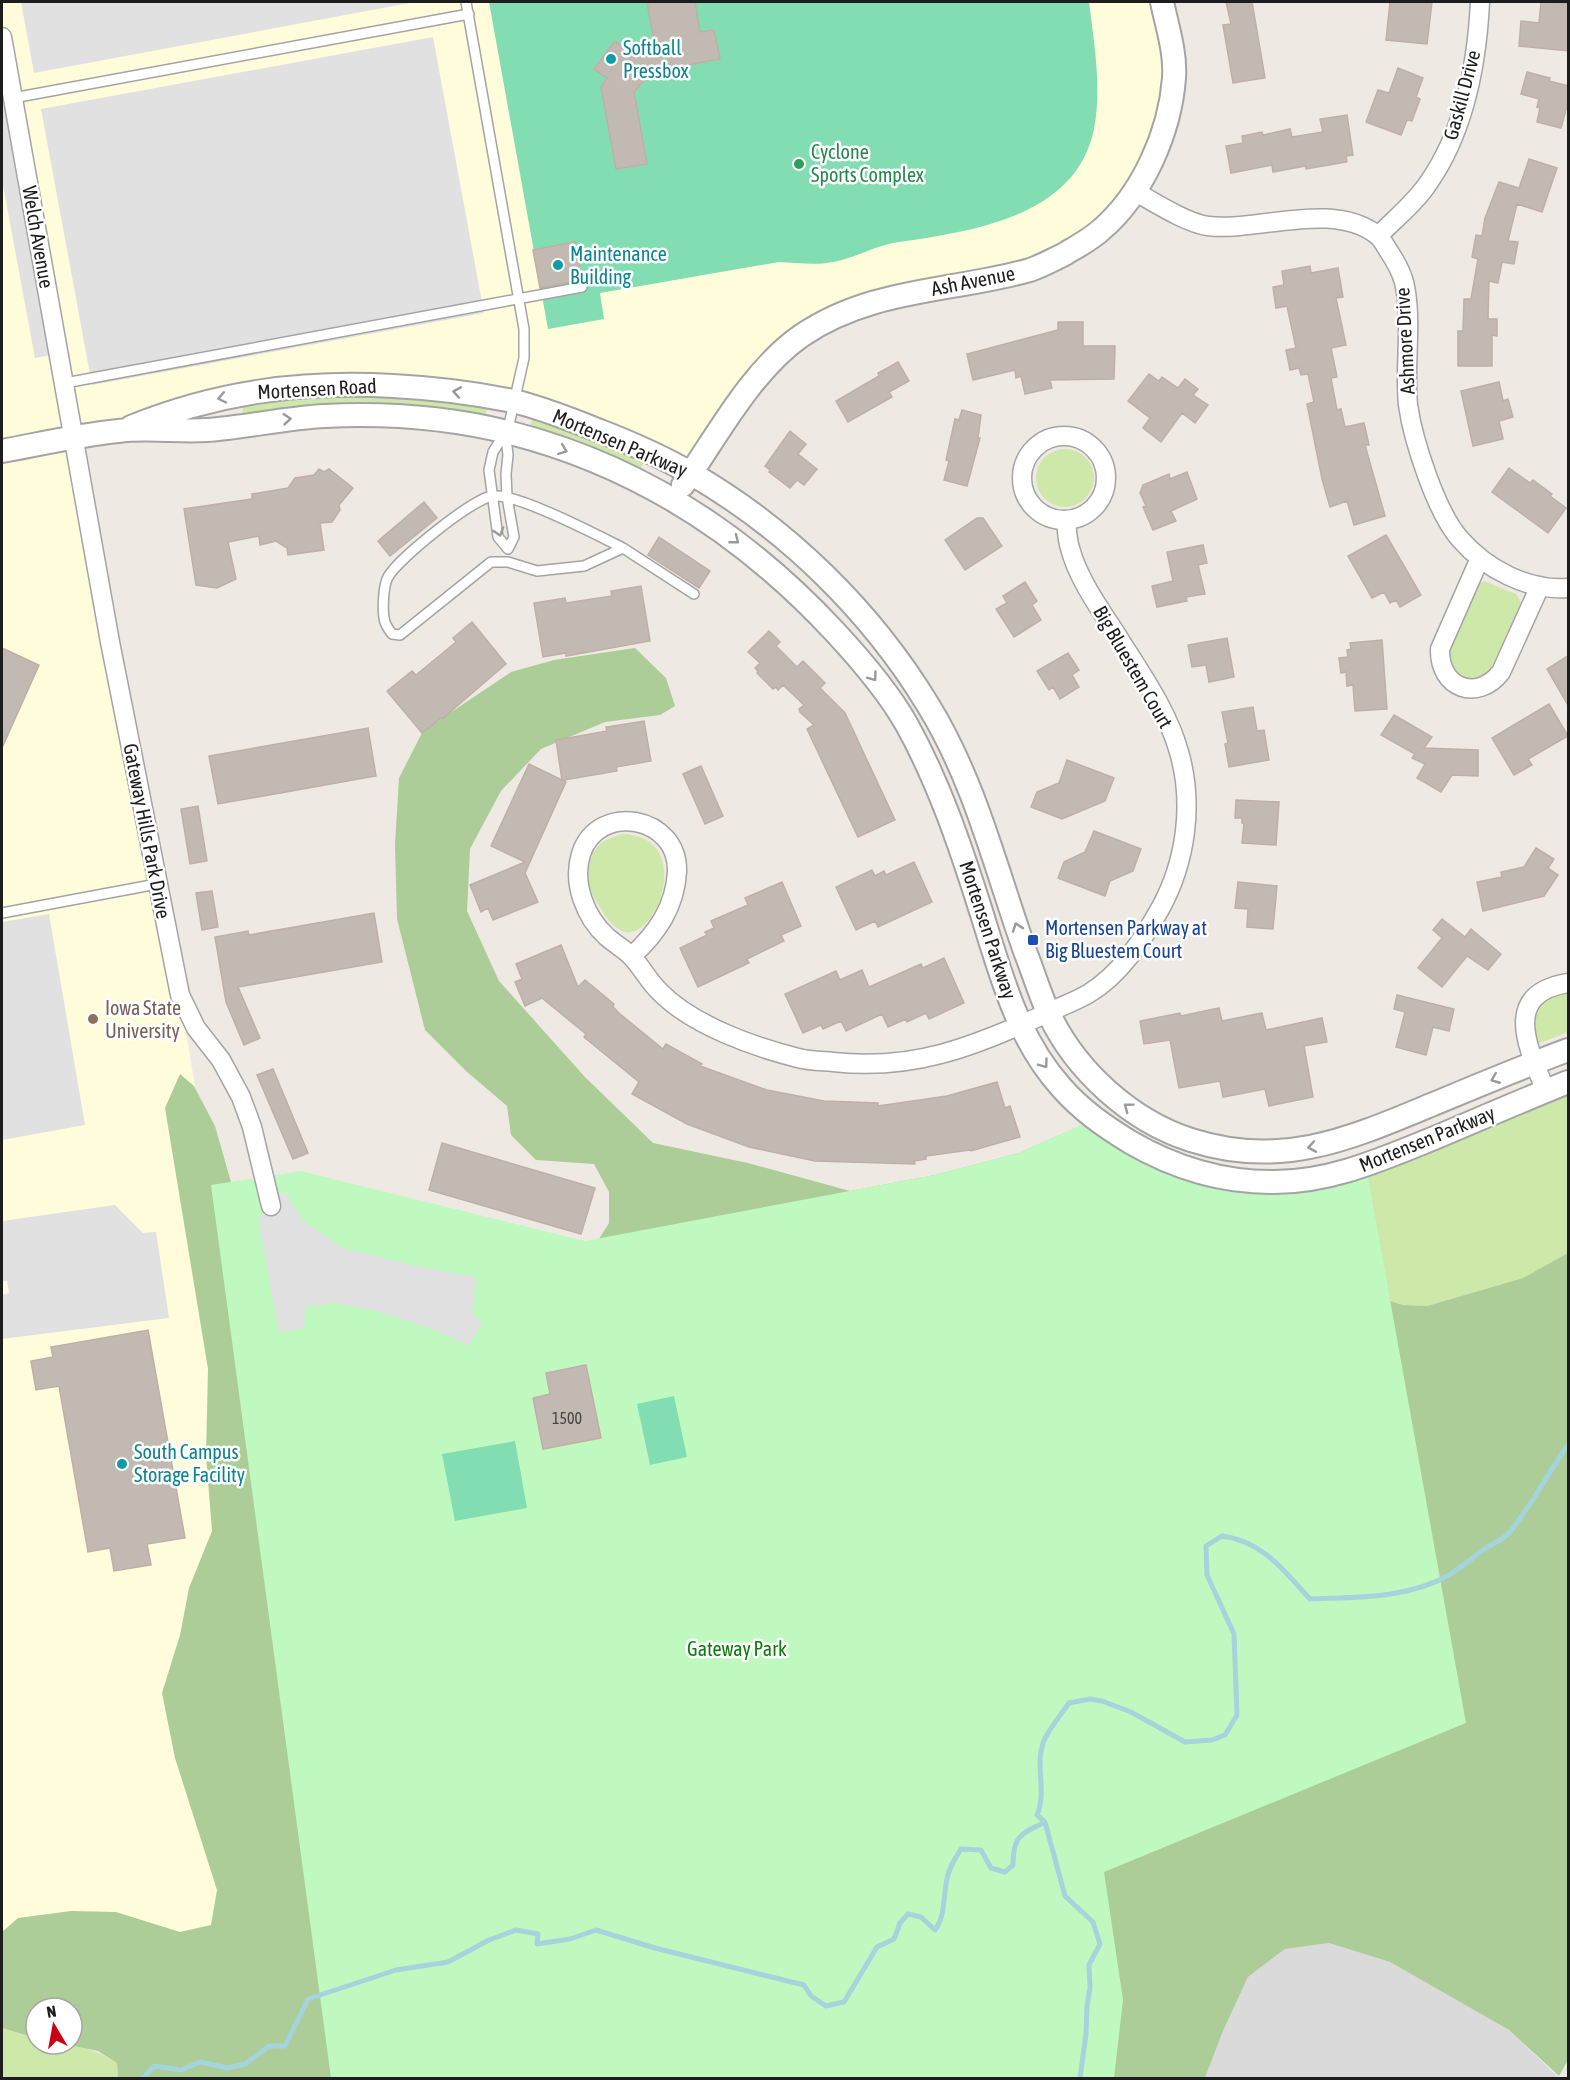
<svg xmlns="http://www.w3.org/2000/svg" width="1570" height="2080" font-family="'Asap Condensed',sans-serif">
  <rect width="100%" height="100%" fill="#eeeae3"/>
  <!-- residential -->
  <path fill="#dbdada" d="M1329 1943 1390 1962 1509 2030 1559 2078H1205L1223 2031 1248 1977 1285 1949Z"/>
  <!-- education -->
  <path fill="#fffcdc" d="M2 2H1162L1173 59 1145 172 1076 248 888 297 802 336 692 474 562 416 317 385 75 438 180 995 211 1185 331 2078 72 2008 2 2006Z"/>
  <!-- grass -->
  <path fill="#cee8a9" d="M314 396C373 396 429 397 487 408L485 417C454 413 423 408 392 405 343 401 292 406 243 414L242 404Z
    M532 420 590 439 644 462 640 470 530 428Z
    M1036 478a29 29 0 1 1 58 0a29 29 0 1 1-58 0Z
    M1484 581 1516 594 1521 602 1520 608 1488 674C1467 686 1460 678 1447 661L1450 642 1476 586Z
    M622 834C698 836 655 946 622 931 609 925 602 910 595 899 586 885 586 860 598 846 604 839 614 837 622 834Z
    M1568 991V1032L1537 1044C1530 1010 1535 1001 1568 991Z
    M1568 1095V1253L1523 1278 1427 1306 1403 1305 1355 1290 1368 1176Z
    M2 2028 36 2038V2044C69 2044 88 2045 117 2063L118 2078H2Z"/>
  <!-- forest -->
  <path fill="#accd98" d="M635 648 666 678 675 706 660 715 605 722 541 749 501 791 470 849 467 911 499 981 585 1077 653 1143 748 1163 850 1191 935 1175 1019 1153 1068 1131 1355 1290 1403 1305 1427 1306 1523 1278 1568 1253V2060L1559 2076 1509 2030 1390 1962 1329 1943 1285 1949 1248 1977 1223 2031 1205 2078H118L117 2063 98 2051 64 2044H72V2008H36V2038L2 2028V1932L18 1918 71 1911 116 1912 180 1932 211 1925 217 1890 175 1758 162 1693 180 1635 189 1588 212 1531 206 1456 208 1369 165 1108 180 1074 194 1086 215 1126 237 1203 585 1261 609 1223V1192L594 1164 536 1160 511 1135 507 1106 466 1071 425 1030 397 919 395 844 399 778 423 731 511 672 554 660Z"/>
  <!-- park -->
  <path fill="#c0f9c0" d="M1094 1119 1225 1178 1366 1166 1466 1723 1104 1872 1123 2000 1114 2078H331L211 1185 301 1171 585 1241 935 1175 1019 1153Z"/>
  <!-- pitch -->
  <path fill="#82ddb2" d="M489 2H1089C1094 43 1102 87 1094 129 1076 217 973 231 899 242 877 245 859 256 838 261 818 266 799 263 779 262L600 293 604 319 548 329Z
    M674 1396 687 1457 650 1465 637 1404Z
    M515 1441 527 1508 455 1521 442 1454Z"/>
  <!-- parking -->
  <path fill="#e1e1e1" d="M21 2H415L34 73Z
    M433 37 484 313 92 385 41 109Z
    M2 60 56 354 35 358 2 180Z
    M49 914 85 1125 2 1140V922Z
    M283 1191 306 1223 343 1248 411 1265 476 1277 472 1314 482 1322 469 1346 437 1331 402 1319 368 1309 334 1303 305 1307 304 1329 279 1332 258 1216 264 1215Z
    M115 1205 143 1233 156 1232 169 1318 2 1339V1295L9 1293 7 1281H2V1221Z"/>
  <g fill="none" stroke-linecap="round" stroke-linejoin="round">
    <!-- stream -->
    <path stroke="#a4d4dc" stroke-width="5" d="M143 2078 154 2066 181 2070 200 2062 227 2068 245 2064 269 2046H285L308 1999 396 1970 448 1962 489 1940 516 1930 538 1934 537 1944 570 1939 596 1930 655 1948 804 1985 811 1996 826 2006 844 2002 877 1947 894 1939 900 1923 908 1914 921 1917 935 1930C946 1915 943 1896 947 1879 949 1867 955 1859 961 1849L981 1850 991 1868 1005 1872 1013 1865C1013 1835 1021 1834 1045 1822
      M1080 2078 1086 2034 1087 2006 1090 1988 1089 1965 1100 1944 1093 1922 1065 1896 1045 1822 1037 1815C1047 1793 1035 1766 1043 1743 1048 1729 1061 1715 1069 1703L1090 1699 1102 1701 1131 1712 1185 1742 1212 1740 1225 1735 1237 1715 1234 1634 1207 1575 1206 1546 1222 1536C1264 1542 1283 1570 1310 1599 1357 1597 1407 1599 1449 1575 1461 1568 1472 1558 1483 1550 1491 1544 1503 1540 1509 1533 1532 1505 1548 1473 1568 1445"/>
  </g>
  <!-- building -->
  <path fill="#c3b9b3" stroke="#c0afa6" stroke-width="1.5" d="M647 2H695L700 32 714 30 720 59 651 72 634 92 647 164 616 169 601 87 607 78 594 69 615 41 623 47 654 41Z
    M1226 2H1252L1265 78 1233 83 1223 25 1231 24Z
    M1390 2H1432L1427 44 1386 40Z
    M1541 2 1569 3V51L1519 46 1521 21 1539 23Z
    M1398 68 1423 78 1416 97 1420 99 1412 121 1407 120 1401 135 1366 122 1378 90 1389 93Z
    M1527 72 1550 78 1549 81 1569 86V99L1561 128 1537 122 1540 108 1537 107 1539 99 1521 94Z
    M1347 115 1353 155 1346 156 1347 162 1306 169 1305 166 1273 172 1272 165 1231 173 1226 146 1243 143 1242 136 1262 132 1263 135 1290 129 1292 137 1323 132 1320 119Z
    M1529 159 1557 168 1542 212 1517 204 1508 241 1518 242 1514 264 1502 262 1498 283 1489 281 1488 319H1497V336L1492 335V366H1458V331H1463L1464 299H1471L1478 259 1472 257 1476 235 1482 236 1485 218 1499 182 1519 188Z
    M575 242 582 280 540 288 533 250Z
    M1310 266 1311 273 1338 268 1343 297 1336 298 1346 345 1331 348 1337 377 1331 378 1337 410 1341 409 1345 427 1364 423 1369 445H1365L1385 516 1354 525 1347 501 1330 507 1322 479 1307 404 1314 402 1308 374 1301 375 1299 368 1290 370 1286 350 1296 348 1287 306 1276 308 1273 287 1284 285 1282 271Z
    M1058 322H1083V346H1115L1114 379 1050 380 1052 388 1025 394 1021 376 1016 378 1015 370 973 380 967 354 1058 330Z
    M898 362 909 381 889 392 892 397 848 422 836 401 879 376 878 373Z
    M1149 374 1159 381 1162 377 1178 388 1185 379 1198 389 1193 395 1208 405 1195 423 1182 413 1161 442 1143 428 1150 418 1128 401Z
    M1499 382 1503 401 1508 399 1513 417 1499 421 1503 439 1473 446 1461 391Z
    M962 410 981 415 978 438H980L967 486 944 480 949 461 946 460 955 419 959 420Z
    M790 431 806 444 798 454 817 469 804 485 797 480 790 488 769 472 770 470 765 466Z
    M1509 468 1530 483 1533 480 1552 494 1550 496 1566 508 1548 533 1492 492Z
    M319 469 324 472 329 469 353 488 339 505 340 510 332 522 320 523 324 550 288 555 287 548 276 541 260 545 259 536 228 542 236 579 217 588 196 585 184 509 252 499V494L288 488 295 478 314 475Z
    M1187 472 1197 499 1171 511 1176 521 1153 530 1143 507 1146 506 1140 493 1143 485 1169 474 1170 479Z
    M424 502 437 518 390 556 378 541Z
    M977 518H983L1002 546 965 570 945 540Z
    M1386 535 1421 595 1400 607 1396 600 1390 603 1384 592 1372 598 1348 556Z
    M659 537 710 571 699 588 648 555Z
    M1203 545 1207 563 1198 565 1205 594 1186 597 1187 601 1157 607 1152 586 1173 581 1167 552Z
    M1025 582 1037 601 1032 605 1041 620 1014 637 996 609 1007 603 1003 596Z
    M641 586 650 641 566 656V653L543 657 534 603 565 598 566 603 612 596 611 591Z
    M472 622 506 664 442 719 441 718 422 733 387 691 412 671 416 675 456 642 453 638Z
    M769 631 780 642 776 646 797 667 803 661 825 683 820 688 845 713 895 820 858 837 807 729 814 725 800 712 799 709 804 705 783 685 778 690 776 687 773 689 757 673 758 671 755 668 760 663 748 652Z
    M1227 638 1234 677 1209 682 1206 665 1192 667 1188 645Z
    M1382 640 1387 709 1355 711 1353 685 1347 686 1346 672 1341 673 1339 658 1348 657 1347 650 1351 649 1350 643Z
    M2 648 39 665 2 748Z
    M1068 653 1079 670 1072 675 1079 687 1060 699 1053 687 1049 690 1037 671Z
    M1569 655V707L1547 669Z
    M1549 704 1568 736 1528 759 1532 765 1514 775 1492 738Z
    M1253 707 1257 731 1264 730 1269 760 1229 767 1225 744 1228 743 1222 712Z
    M1394 715 1432 737 1424 748 1478 750V776L1452 775 1441 792 1417 778 1425 764 1412 758 1415 754 1381 735Z
    M644 721 651 761 616 767 617 771 564 780 566 782 525 873 538 902 493 920 488 908 481 912 470 885 525 862 491 846 529 764 562 780 556 740 607 731 606 727Z
    M368 728 376 776 218 804 209 756Z
    M1067 760 1114 778 1105 801 1062 819 1031 807 1037 792 1059 783Z
    M701 766 723 816 705 824 683 774Z
    M1236 800 1279 802 1276 845 1242 843 1244 823H1242V818H1235Z
    M198 806 207 861 190 864 181 809Z
    M1094 831 1141 849 1133 871 1110 881 1105 896 1058 878 1064 862 1085 852Z
    M1536 848 1554 859 1548 868 1558 875 1544 896 1483 911 1477 882 1502 877 1501 872 1524 867Z
    M914 862 932 902 878 927 875 921 856 930 836 887 872 870 875 876 884 871 886 875Z
    M782 882 801 926 781 935 784 941 747 959 749 963 698 987 680 948 707 935 705 932 714 928 711 921 748 905 745 898Z
    M1238 882 1277 886 1273 929 1247 927 1248 909 1235 908Z
    M212 891 218 927 202 930 196 893Z
    M374 913 382 962 238 987 260 1038 244 1045 226 1002 215 937 248 931 249 935Z
    M1442 919 1465 937 1471 929 1501 954 1488 970 1467 956 1442 987 1418 968 1442 938 1433 930Z
    M561 945 578 987 585 980 614 1004 613 1007 620 1014 663 1049 666 1044 702 1064 700 1066 767 1090 824 1101 878 1103V1106L947 1096 997 1082 1005 1108 1010 1106 1020 1137 971 1151 970 1150 926 1156V1159L914 1161 915 1164 815 1161 749 1147 687 1124 632 1094 639 1082 584 1037 586 1034 542 998 525 1006 515 982 522 979 516 964Z
    M944 958 964 1003 929 1019 926 1013 907 1022 906 1019 888 1027 882 1014 846 1031 841 1021 823 1029 821 1025 803 1033 785 994 836 971 840 980 862 970 869 987 921 964 923 968Z
    M1397 995 1454 1009 1449 1031 1433 1027 1426 1055 1396 1047 1405 1012 1394 1009Z
    M1219 1008 1222 1021 1262 1013 1266 1030 1322 1018 1327 1042 1304 1046 1313 1097 1269 1106 1265 1089 1223 1097 1220 1081 1179 1088 1170 1040 1144 1044 1140 1021 1180 1013 1181 1016Z
    M273 1069 308 1153 293 1159 257 1075Z
    M442 1143 595 1188 581 1234 429 1190Z
    M148 1330 185 1538 147 1544 151 1565 114 1571 110 1548 88 1552 59 1386 36 1390 31 1361 53 1357 51 1347Z
    M586 1365 601 1438 543 1449 533 1398 550 1394 546 1373Z"/>
  <g fill="none" stroke-linecap="round" stroke-linejoin="round">
    <!-- service casing -->
    <g stroke="#a4a4a4" stroke-width="12">
      <path id="service" d="M466 2 524 329V358L506 438 508 455 506 474 507 497 514 537 508 549 498 537 489 470 493 452 498 444 506 438
        M13 98 469 14
        M65 383 582 287
        M623 548C599 536 515 492 492 496 471 500 398 559 388 577 383 586 382 613 385 622 386 626 390 631 392 634L400 635 491 562H508L537 571 584 566 623 548 694 594
        M2 913 157 884"/>
    </g>
    <!-- minor casing -->
    <g stroke="#a4a4a4" stroke-width="21">
      <path id="minor" d="M2 37 110 642 180 995 196 1028 221 1060 241 1097 252 1127 271 1206
        M1134 191C1154 202 1186 223 1208 226 1259 232 1332 200 1377 235 1381 238 1385 245 1388 250 1394 259 1401 271 1404 282 1413 319 1404 365 1408 405 1413 440 1436 512 1460 539 1486 569 1528 591 1568 588
        M1378 236C1395 219 1416 202 1429 182 1465 130 1477 63 1480 2
        M1022 478a42 42 0 1 1 84 0a42 42 0 1 1-84 0Z
        M1480 558 1440 649C1439 689 1478 702 1501 672L1540 586
        M632 956C657 933 675 907 677 872 679 816 598 801 581 854 572 883 585 917 607 937 614 943 622 948 629 954 641 965 648 981 660 992 692 1025 754 1047 798 1058 810 1061 822 1061 833 1062 914 1071 971 1047 1043 1015 1057 1008 1074 1002 1088 994 1120 975 1142 941 1160 909 1186 862 1194 804 1179 752 1168 712 1142 675 1120 640 1103 613 1078 580 1070 548 1067 539 1067 529 1066 520
        M1546 1091C1529 1050 1500 994 1568 983"/>
    </g>
    <!-- tertiary casing -->
    <g stroke="#a4a4a4" stroke-width="26">
      <path id="tertiary" d="M131 427C217 392 301 381 393 386 434 388 473 393 513 401 543 408 572 420 600 431 631 443 663 457 692 474 787 529 871 611 928 705 975 781 996 870 1026 954 1034 974 1040 995 1049 1014 1076 1071 1131 1121 1191 1140 1281 1169 1349 1139 1431 1105 1477 1086 1522 1067 1568 1050
        M2 451C40 444 79 435 118 431 147 427 178 432 207 430 247 427 285 418 325 416 386 413 451 418 511 433 640 466 745 535 835 632 861 660 888 691 907 725 939 783 960 845 980 908 1000 971 1016 1037 1061 1087 1081 1110 1104 1126 1130 1142 1173 1167 1221 1182 1271 1182 1328 1183 1380 1160 1432 1139 1477 1120 1523 1100 1568 1082
        M683 485C717 436 751 371 801 336 871 288 951 292 1030 270 1042 266 1052 260 1063 255 1076 247 1090 240 1101 230 1143 194 1170 132 1174 78 1176 53 1167 26 1162 2"/>
    </g>
    <!-- service -->
    <use href="#service" stroke="#fff" stroke-width="9"/>
    <!-- minor -->
    <use href="#minor" stroke="#fff" stroke-width="18"/>
    <!-- tertiary -->
    <use href="#tertiary" stroke="#fff" stroke-width="22"/>
  </g>
  <!-- one-way arrows -->
  <defs><path id="oneway-chevron" d="M-2-3.5L2.5 0L-2 3.5" fill="none" stroke-width="1.6" stroke-linecap="round" stroke-linejoin="round" transform="scale(1.5)"/></defs>
  <g stroke="#999">
    <use href="#oneway-chevron" transform="translate(457 392) rotate(-170)"/>
    <use href="#oneway-chevron" transform="translate(222 398) rotate(168)"/>
    <use href="#oneway-chevron" transform="translate(287 419) rotate(-5)"/>
    <use href="#oneway-chevron" transform="translate(563 450) rotate(21)"/>
    <use href="#oneway-chevron" transform="translate(499 532) rotate(73)"/>
    <use href="#oneway-chevron" transform="translate(735 540) rotate(38)"/>
    <use href="#oneway-chevron" transform="translate(873 677) rotate(54)"/>
    <use href="#oneway-chevron" transform="translate(1017 927) rotate(-109)"/>
    <use href="#oneway-chevron" transform="translate(1044 1064) rotate(54)"/>
    <use href="#oneway-chevron" transform="translate(1495 1079) rotate(158)"/>
    <use href="#oneway-chevron" transform="translate(1128 1107) rotate(-143)"/>
    <use href="#oneway-chevron" transform="translate(1312 1147) rotate(170)"/>
  </g>
  <!-- markers -->
  <g fill="#0f9aa8" stroke="#fff" stroke-width="2">
    <circle cx="611" cy="59" r="6"/>
    <circle cx="558" cy="265" r="6"/>
    <circle cx="122" cy="1464" r="6"/>
  </g>
  <circle fill="#2e9e5b" stroke="#fff" stroke-width="2" cx="799" cy="164" r="6"/>
  <rect fill="#1a4fb4" stroke="#fff" stroke-width="2" x="1027" y="934" width="12" height="12" rx="3"/>
  <circle fill="#8d6e63" stroke="#fff" stroke-width="2" cx="93" cy="1019" r="6"/>
  <g text-anchor="middle" stroke-width="5" stroke-linejoin="round" paint-order="stroke">
    <!-- number labels -->
    <g font-size="16" fill="#464442">
      <text x="567" y="1424">1500</text>
    </g>
    <!-- culture labels -->
    <g font-size="20" fill="#0d838f" stroke="#fff" text-anchor="start">
      <text x="623" y="55">Softball<tspan x="623" dy="23">Pressbox</tspan></text>
      <text x="570" y="261">Maintenance<tspan x="570" dy="23">Building</tspan></text>
      <text x="134" y="1459">South Campus<tspan x="134" dy="23">Storage Facility</tspan></text>
    </g>
    <!-- street labels -->
    <g font-size="20" fill="#1d1d1d" stroke="#fff">
      <text transform="translate(1462 95) rotate(-75)" y="7">Gaskill Drive</text>
      <text transform="translate(38 237) rotate(80)" y="7">Welch Avenue</text>
      <text transform="translate(973 281) rotate(-11)" y="7">Ash Avenue</text>
      <text transform="translate(1405 341) rotate(-93)" y="7">Ashmore Drive</text>
      <text transform="translate(317 389) rotate(-3)" y="7">Mortensen Road</text>
      <text transform="translate(620 443) rotate(23)" y="7">Mortensen Parkway</text>
      <text transform="translate(1133 667) rotate(60)" y="7">Big Bluestem Court</text>
      <text transform="translate(147 831) rotate(79)" y="7">Gateway Hills Park Drive</text>
      <text transform="translate(988 930) rotate(72)" y="7">Mortensen Parkway</text>
      <text transform="translate(1427 1139) rotate(-22)" y="7">Mortensen Parkway</text>
    </g>
    <!-- leisure labels -->
    <g font-size="20" fill="#27864d" stroke="#fff" text-anchor="start">
      <text x="811" y="159">Cyclone<tspan x="811" dy="23">Sports Complex</tspan></text>
    </g>
    <!-- transit labels -->
    <g font-size="20" fill="#164399" stroke="#fff" text-anchor="start">
      <text x="1045" y="935">Mortensen Parkway at<tspan x="1045" dy="23">Big Bluestem Court</tspan></text>
    </g>
    <!-- education labels -->
    <g font-size="20" fill="#785e54" stroke="#fff" text-anchor="start">
      <text x="105" y="1015">Iowa State<tspan x="105" dy="23">University</tspan></text>
    </g>
    <!-- park labels -->
    <g font-size="20" fill="#0d7a0c" stroke="#fff">
      <text x="737" y="1656">Gateway Park</text>
    </g>
  </g>
  <!-- border -->
  <rect width="1570" height="2080" fill="none" stroke="#1d1d1d" stroke-width="6"/>
  <!-- north arrow -->
  <g transform="translate(54 2026) rotate(350)"><circle r="28" fill="#ffffff" stroke="#a5a5a5" stroke-width="1.5"/>
  <path d="M0-4.5L10 22L0 15L-10 22Z" fill="#c80213"/>
  <text y="-9" font-size="16" font-weight="bold" text-anchor="middle" fill="#1d1d1d">N</text>
  </g>
</svg>
